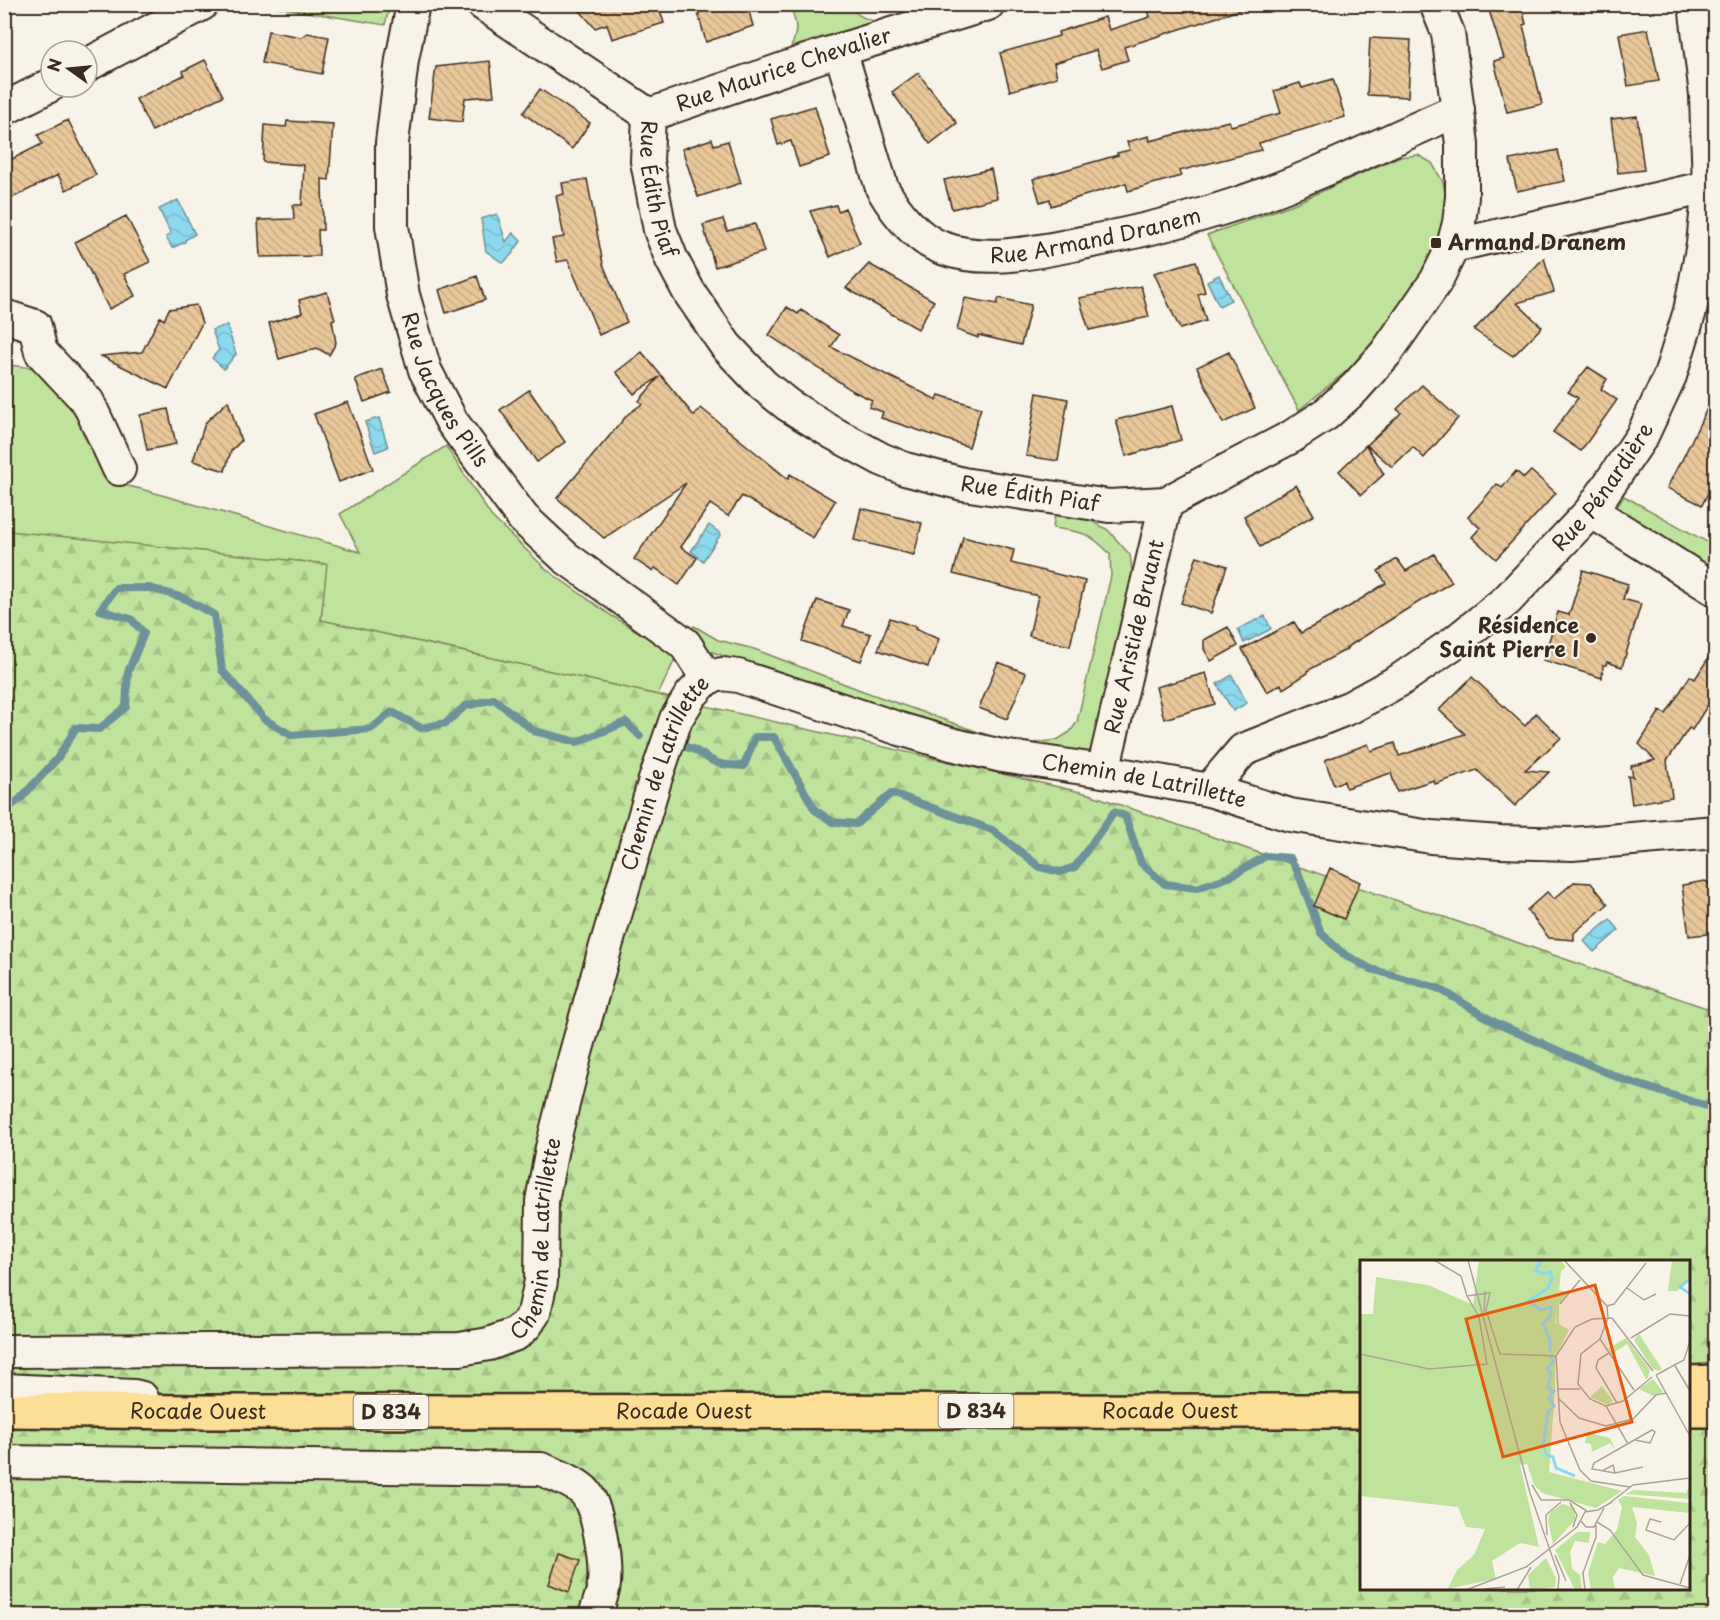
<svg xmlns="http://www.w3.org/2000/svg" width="1720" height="1620" font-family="'Playpen Sans',sans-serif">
  <defs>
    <pattern id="forest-firs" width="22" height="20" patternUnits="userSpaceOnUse" patternTransform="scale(1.5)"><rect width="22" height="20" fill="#bfe39c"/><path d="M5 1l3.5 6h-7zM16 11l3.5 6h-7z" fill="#a5c386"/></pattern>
    <pattern id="water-waves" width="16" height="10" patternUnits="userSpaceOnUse" patternTransform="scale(1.5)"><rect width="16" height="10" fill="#8cd8ec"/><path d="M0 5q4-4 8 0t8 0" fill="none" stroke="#7abaca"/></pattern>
    <pattern id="building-back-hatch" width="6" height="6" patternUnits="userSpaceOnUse" patternTransform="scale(1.5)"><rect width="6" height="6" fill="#e8c79a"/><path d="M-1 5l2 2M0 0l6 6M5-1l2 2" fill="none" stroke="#c8ab84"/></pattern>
  </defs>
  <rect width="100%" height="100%" fill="#f7f3e8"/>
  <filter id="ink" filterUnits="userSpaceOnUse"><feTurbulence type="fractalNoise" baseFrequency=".0167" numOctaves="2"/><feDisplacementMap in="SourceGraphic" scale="12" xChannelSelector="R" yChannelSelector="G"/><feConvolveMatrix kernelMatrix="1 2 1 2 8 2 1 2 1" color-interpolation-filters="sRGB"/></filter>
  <g filter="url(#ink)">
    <!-- grass -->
    <path fill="#bfe39c" stroke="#7d865d" stroke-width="1.5" d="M264 5 390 4V5L385 25Z
      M790 5H850C855 17 870 20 882 23L791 47C799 30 796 22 790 5Z
      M1418 155 1432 163 1443 182 1447 202 1445 225 1422 275 1366 355 1299 410 1207 235 1296 203 1398 157Z
      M4 358 8 365 35 368 81 415 116 483 141 489 360 552 340 514 446 446 491 516 547 570 612 616 677 655 658 695 321 620 326 564 5 533 4 412 6 411 4 408Z
      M1624 496 1714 546 1715 543V577L1615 510Z
      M1055 513 1083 516 1108 530 1130 555 1134 584 1097 749 1087 758 1026 755 877 711 707 650 691 636 694 626 718 640 754 649 863 691 995 738 1026 744 1057 740 1070 732 1077 722 1111 576 1110 554C1089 532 1083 532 1053 528Z"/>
    <!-- forest -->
    <path fill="url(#forest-firs)" stroke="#7d865d" stroke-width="1.5" fill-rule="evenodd" d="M4 529 9 531 327 564 321 620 658 695 1089 794 1715 1011V1615H5ZM1362 1262H1688V1588H1362Z"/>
    <!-- water -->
    <path fill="url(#water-waves)" stroke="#6c929a" stroke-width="1.5" d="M178 200 195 234 185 240V242L172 248 166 237 171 234 159 209Z
      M497 214 506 242 513 233 521 241 512 254 503 263 486 251 481 219Z
      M1219 275 1231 300 1219 306 1207 281Z
      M227 325 236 354 224 369 212 358 219 350 212 330Z
      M379 418 388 447 375 452 365 422Z
      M709 525 721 534 703 561 691 551Z
      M1265 616 1271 629 1244 643 1238 629Z
      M1232 675 1247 703 1233 711 1217 684Z
      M1610 919 1619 930 1594 952 1584 941Z"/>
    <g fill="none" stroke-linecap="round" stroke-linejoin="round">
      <!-- stream -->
      <path stroke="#6c929a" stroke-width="8" d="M676 747C692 744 702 756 715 762 723 766 735 765 744 766L755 737H774L815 810 833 822 856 824 892 793 992 830 1040 867 1060 872 1075 867 1114 812 1125 816 1141 863 1165 884 1197 888 1229 877 1266 856 1290 858 1298 872 1321 933 1342 953 1371 969 1438 988 1496 1023 1624 1080 1716 1109
        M4 812 21 798 57 759 76 728 99 729 126 707 128 672 144 633 131 619 100 610 116 588H150L184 598 214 615 222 670 264 719 291 735 371 729 392 712 421 728 446 723 465 706 494 699 534 731 577 742 626 722 640 736"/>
    </g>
    <!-- building -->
    <path fill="url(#building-back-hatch)" stroke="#3b2a1e" stroke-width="1.5" d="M574 4H658L664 23 612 39 607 24 595 28Z
      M724 4H747L753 26 706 42 698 13Z
      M1147 4H1242L1243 9 1124 47 1128 60 1102 68 1096 50 1054 63 1057 77 1010 91 1000 53 1059 36 1058 32 1105 17 1109 30 1150 17Z
      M1487 4H1521L1526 24 1523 25 1542 104 1507 112 1494 61 1504 58Z
      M1648 29 1659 81 1628 86 1619 34Z
      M268 31 301 37 307 33 329 37 322 74 262 63Z
      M1370 38 1411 40 1408 97 1367 95Z
      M205 60 223 96 152 131 136 99 184 75 183 71Z
      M490 61 494 96 465 98 462 122 429 118 436 67Z
      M918 73 957 123 930 144 892 92Z
      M1333 79 1345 117 1259 143 1261 150 1179 171 1181 176 1128 191 1126 183 1051 206 1050 199 1040 202 1033 179 1118 155 1117 153 1130 150 1127 142 1149 136 1150 141 1229 121 1231 126 1281 113 1274 91 1300 83 1302 88Z
      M540 89 590 123 572 149 523 113Z
      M815 106 830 157 799 167 791 141 778 145 771 119Z
      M1637 116 1644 170 1618 173 1611 119Z
      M68 120 96 175 66 190 58 175 4 202V163L42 144 38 135Z
      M287 121 333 124 329 180 322 179 323 230H318L319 256 260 257 258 220 294 219 293 205H302L304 165 263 162 265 125 286 127Z
      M712 139 714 145 728 141 741 183 698 197 682 149Z
      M1558 150 1565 181 1517 191 1510 160Z
      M991 169 997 198 952 209 944 180Z
      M587 179 603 264 627 322 599 335 568 260 557 262 552 239 564 237 556 196 564 194 562 183Z
      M836 205 838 211 845 208 860 243 830 257 810 211Z
      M126 216 150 262 124 274 135 296 109 309 75 242Z
      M723 219 727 231 755 224 764 252 715 267 703 225Z
      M1544 258 1554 292 1517 303 1542 327 1513 356 1474 330Z
      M1196 261 1205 292 1198 294 1206 321 1180 329 1154 273Z
      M869 264 934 301 918 329 846 288Z
      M477 276 485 300 446 313 439 290Z
      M1141 286 1149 317 1089 330 1079 298Z
      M327 292 335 319 332 320 336 343 329 355 317 348 279 359 269 323 302 313 299 300Z
      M965 298 997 304 999 298 1031 305 1021 345 978 335V338L957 330Z
      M196 305 202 323 168 389 101 356 142 352 160 317 164 320 169 309Z
      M787 307 798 314 801 310 839 335 831 347 937 400 939 395 981 408 969 447 881 418 883 412 869 407 872 400 853 391 769 335Z
      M642 352 694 416 701 408 788 479 790 474 835 501 813 538 742 496 728 516 710 504 681 547 697 558 679 585 655 568 652 571 634 559 686 483 604 538 557 498 628 414 642 404 639 401 659 377 634 394 616 372Z
      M1229 352 1255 408 1223 423 1197 367Z
      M1588 367 1607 379 1601 389 1617 400 1581 451 1553 432 1578 398 1568 392Z
      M382 369 391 392 364 402 355 379Z
      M1422 385 1458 418 1424 458 1413 447 1392 467 1367 445 1401 413 1397 409Z
      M529 390 565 442 537 462 500 410Z
      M1716 390V495L1709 491 1702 505 1667 488 1680 462H1681Z
      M1037 393 1068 399 1058 461 1026 456Z
      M228 401 241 441 231 451 225 471 193 461 205 423Z
      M348 402 373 469 339 482 314 414Z
      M1172 406 1181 440 1126 456 1116 420Z
      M168 409 176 444 147 450 140 415Z
      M1366 445 1384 474 1361 495 1339 471Z
      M1516 471 1524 478 1531 471 1556 493 1496 559 1472 537 1480 528 1468 517 1497 484 1502 488Z
      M1296 485 1314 515 1260 547 1244 516Z
      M861 508 922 523 914 555 854 540Z
      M963 537 1014 550 1011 563 1085 581 1070 646 1029 636 1038 596 953 574Z
      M1434 554 1452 582 1404 611 1346 648 1347 649 1307 671 1308 673 1283 689 1281 684 1267 692 1242 649 1294 622 1301 633 1347 608 1386 583 1378 571 1397 559 1406 571Z
      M1197 556 1227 566 1211 613 1181 603Z
      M1583 570 1628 584 1623 599 1641 604 1622 667 1607 662 1606 665H1603L1602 678 1543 660 1558 612 1569 615Z
      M817 600 849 610 843 626 871 634 861 661 802 641Z
      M890 618 916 627 915 629 939 639 928 667 878 650Z
      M1228 627 1238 646 1211 661 1204 649V640Z
      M1716 646V692L1692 730 1689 728 1667 761 1672 797 1632 804 1628 776 1633 777 1631 766 1655 760 1639 744 1660 711 1666 714 1690 676 1695 679Z
      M998 662 1026 673 1007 719 979 708Z
      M1206 673 1215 704 1164 719 1156 687Z
      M1472 677 1525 726 1536 713 1561 738 1525 770 1549 772 1515 806 1477 770 1435 784 1434 780 1397 792 1391 773 1346 788 1344 781 1334 785 1325 760 1368 744 1371 751 1395 743 1399 756 1465 734 1439 710Z
      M1330 868 1360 882 1344 919 1314 906Z
      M1705 881 1714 886 1716 901V933L1689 936 1682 885Z
      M1574 882 1591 883 1608 904 1574 933V940L1549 938 1527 910 1547 892 1554 899Z
      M559 1553 580 1560 569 1592 549 1584Z"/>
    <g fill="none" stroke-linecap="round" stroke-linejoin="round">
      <!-- minor casing -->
      <g stroke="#3b2a1e" stroke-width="36">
        <g id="minor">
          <path id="s1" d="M413 4 402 60 392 143V226L403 295 425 370 452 422 523 518 565 557 685 644 707 678"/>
          <path d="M483 4 649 115"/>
          <path id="s2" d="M840 50 882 188C896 212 915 238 942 248 986 264 1037 252 1082 243 1134 233 1185 221 1236 204 1312 179 1385 142 1458 110"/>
          <path d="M87 65 202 4"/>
          <path d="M4 109 51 85"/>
          <path id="s3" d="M649 115 647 161 660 230 672 260 689 292 726 346 763 385 788 405 833 433 881 459 905 469 963 484 1109 506 1166 503 1231 468 1291 437 1325 415 1355 388 1386 353 1436 281 1453 246 1459 223 1462 197V144L1448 33 1436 4"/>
          <path id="s4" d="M649 115 824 55 988 4"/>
          <path d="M1453 246 1716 185"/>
          <path d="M4 316 35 326 41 352 88 402 119 469"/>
          <path d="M1591 511 1716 590"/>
          <path id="s5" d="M1103 771 1166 503"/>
          <path id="s6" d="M1209 790 1243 750 1351 707 1400 680 1455 642 1507 600 1591 511 1642 436 1670 376 1690 311 1703 244 1709 187 1706 95 1695 4"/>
          <path id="s7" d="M4 1351 460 1349 489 1344 516 1334 526 1325 534 1313 541 1281 542 1201 552 1148 575 1056 601 963 655 780 676 719 691 695 707 678 722 674 738 676 900 729 951 744 1002 756 1103 771 1209 790 1290 815 1431 837 1500 842 1572 844 1716 832"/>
          <path d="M4 1390 134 1396 142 1398"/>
          <path d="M4 1462 541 1469C555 1475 571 1480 583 1490 599 1505 606 1562 604 1584 603 1594 598 1605 595 1616"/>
        </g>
      </g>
      <!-- major casing -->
      <g stroke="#3b2a1e" stroke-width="38">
        <g id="major">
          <path d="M1688 1383 1716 1382"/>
          <path id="s8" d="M4 1410 192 1412 1362 1411"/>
          <path d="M1688 1410H1716"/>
        </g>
      </g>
      <!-- minor -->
      <use href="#minor" stroke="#f7f3e8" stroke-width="32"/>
      <!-- major -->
      <use href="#major" stroke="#fcde96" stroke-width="33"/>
    </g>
  </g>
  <!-- markers -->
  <g fill="#3b2a1e" stroke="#f7f3e8" stroke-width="2">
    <rect x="1430" y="237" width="12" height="12" rx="3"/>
    <circle cx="1591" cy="638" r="6"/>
  </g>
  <g text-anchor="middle" stroke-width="4.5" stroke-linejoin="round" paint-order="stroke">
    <!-- shield labels -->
    <g fill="#f7f3e8" stroke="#73665b" stroke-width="1.5">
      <rect x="938.5" y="1394" width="75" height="34" rx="4.5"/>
      <rect x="353.5" y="1395" width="75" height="34" rx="4.5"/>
    </g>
    <g font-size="20" font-weight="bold" fill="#3b2a1e">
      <text x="976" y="1418">D 834</text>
      <text x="391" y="1419">D 834</text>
    </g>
    <!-- street labels -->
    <g font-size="21" fill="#3b2a1e" stroke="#f7f3e8">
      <text dy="7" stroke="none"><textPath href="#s4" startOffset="142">Rue Maurice Chevalier</textPath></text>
      <text dy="7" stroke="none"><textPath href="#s3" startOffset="75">Rue Édith Piaf</textPath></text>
      <text dy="7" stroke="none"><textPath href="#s2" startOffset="387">Rue Armand Dranem</textPath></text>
      <text dy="7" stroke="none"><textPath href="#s1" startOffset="398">Rue Jacques Pills</textPath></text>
      <text dy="7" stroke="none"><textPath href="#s6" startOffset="507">Rue Pénardière</textPath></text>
      <text dy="7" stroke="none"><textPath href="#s3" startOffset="597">Rue Édith Piaf</textPath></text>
      <text dy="7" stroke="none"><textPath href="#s5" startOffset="138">Rue Aristide Bruant</textPath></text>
      <text dy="7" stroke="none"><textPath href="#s7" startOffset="1101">Chemin de Latrillette</textPath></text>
      <text dy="7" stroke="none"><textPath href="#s7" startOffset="1659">Chemin de Latrillette</textPath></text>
      <text dy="7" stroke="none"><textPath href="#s7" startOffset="615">Chemin de Latrillette</textPath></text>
      <text dy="7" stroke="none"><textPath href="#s8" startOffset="1166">Rocade Ouest</textPath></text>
      <text dy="7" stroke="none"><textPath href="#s8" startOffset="194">Rocade Ouest</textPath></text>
      <text dy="7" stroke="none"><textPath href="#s8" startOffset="680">Rocade Ouest</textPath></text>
    </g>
    <!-- poi labels -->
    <g font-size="21" font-weight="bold" fill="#3b2a1e" stroke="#f7f3e8" text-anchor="start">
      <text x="1448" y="250">Armand Dranem</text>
      <text x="1579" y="633" text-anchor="end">Résidence<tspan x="1579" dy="24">Saint Pierre I</tspan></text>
    </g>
  </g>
  <!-- overview -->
  <g transform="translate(1360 1260)">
    <rect width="330" height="330" fill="#f7f3e8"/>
    <path d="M185 0H200L206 7 201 11 199 30 208 32 199 44V64L209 70 197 93 194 92 192 64 197 63 193 36 196 15ZM279 74 302 109 298 111 292 108 274 80ZM266 78 290 110 288 118 286 119 267 84 252 94 248 89ZM293 119 303 132 293 136 279 129ZM242 126 253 141 248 145 230 137ZM229 165 228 173 250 178 255 190 250 183 232 192 231 184 225 183ZM202 244 215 248V260L193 284 188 260 190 253Z" fill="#bfe39c"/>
    <path d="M119 0H185L196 15 195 129 189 212 262 231 236 248 182 233 174 225 167 204 160 205 179 287 160 283 132 301 136 319 91 328 103 330H87L97 310 114 295 125 269 106 267 98 247 0 236V54H13L16 17 68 25 113 45ZM312 0H330V20L317 31H308ZM330 224V239L265 234 274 230 326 233ZM264 236 330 243V253L272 247 277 263 275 277 289 295 295 316 259 308 253 317 255 330H231L228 313 238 282 245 284 257 270 262 247 258 240ZM217 272H230L229 283 215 281 210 292 212 309 220 315 222 330H215L195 290ZM186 298 196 318 195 327 170 330 168 315Z" fill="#bfe39c"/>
    <path fill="none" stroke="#8cd8ec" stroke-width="3" d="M178 0 180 4 175 10 184 14 190 12 192 19 188 28 168 41 181 50 191 47V55L183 64 190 79V92M330 19 320 27 330 34M190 96 193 102 187 109 191 113 188 128 194 131 189 137 194 146 188 152 183 186 187 195 193 197 196 208 215 216"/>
    <path fill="none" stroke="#aca397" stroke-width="1.5" d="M74 0 101 16 107 36 130 33 126 50 140 94 196 96M108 0 170 233 199 316 198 330M204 0 247 46M267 28 284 40 296 34M200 44 220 20M247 46 254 44 286 3M124 52 125 31M271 78 310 54 330 56M240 79 221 94 218 124 230 139 246 146 268 184M240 79 274 130M240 79 248 58 247 46M249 93 238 100 236 108 257 143M0 94 69 109 127 104 119 57 107 36M196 96 200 162 220 210 231 221 270 227M196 96 215 67 232 59 252 58 293 111M314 104 330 131M296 115 330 176M296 115 324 100 330 81M197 129H220M198 138 219 158 246 166 273 159 296 135 306 133M246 146 263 141 292 117M275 180 290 183 295 172 292 170 234 203 232 209 255 213 283 207M242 211 253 205 255 213M172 225 181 240H209L227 251M251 242 273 225 330 218M210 243 217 255 213 267M221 261 226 267H234L244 248M237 262 250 270 283 315 330 328M301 262 290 259 286 270 314 280 330 263M187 275 186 255 201 242M195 295 206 321M320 324 330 295M124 329 145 327M106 330 166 307 217 267 225 252 238 250 252 242M157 330 171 307M225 330 223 313 236 277V265"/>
    <path fill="#e8590c" fill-opacity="0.15" stroke="#e8590c" stroke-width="3" d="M235 25 272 162 143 197 106 59Z"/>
    <rect width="330" height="330" fill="none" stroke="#3b2a1e" stroke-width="3"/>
  </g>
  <!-- margin -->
  <rect width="1720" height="1620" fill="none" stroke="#f7f3e8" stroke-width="24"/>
  <rect x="12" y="12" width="1696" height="1596" fill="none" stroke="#3b2a1e" stroke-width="2" filter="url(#ink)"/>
  <!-- north arrow -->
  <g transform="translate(69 69) rotate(285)"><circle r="28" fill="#f7f3e8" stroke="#aca397" stroke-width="1.5"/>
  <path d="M0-4.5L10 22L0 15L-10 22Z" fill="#3b2a1e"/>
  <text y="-9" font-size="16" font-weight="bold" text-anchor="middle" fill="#3b2a1e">N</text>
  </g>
</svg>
